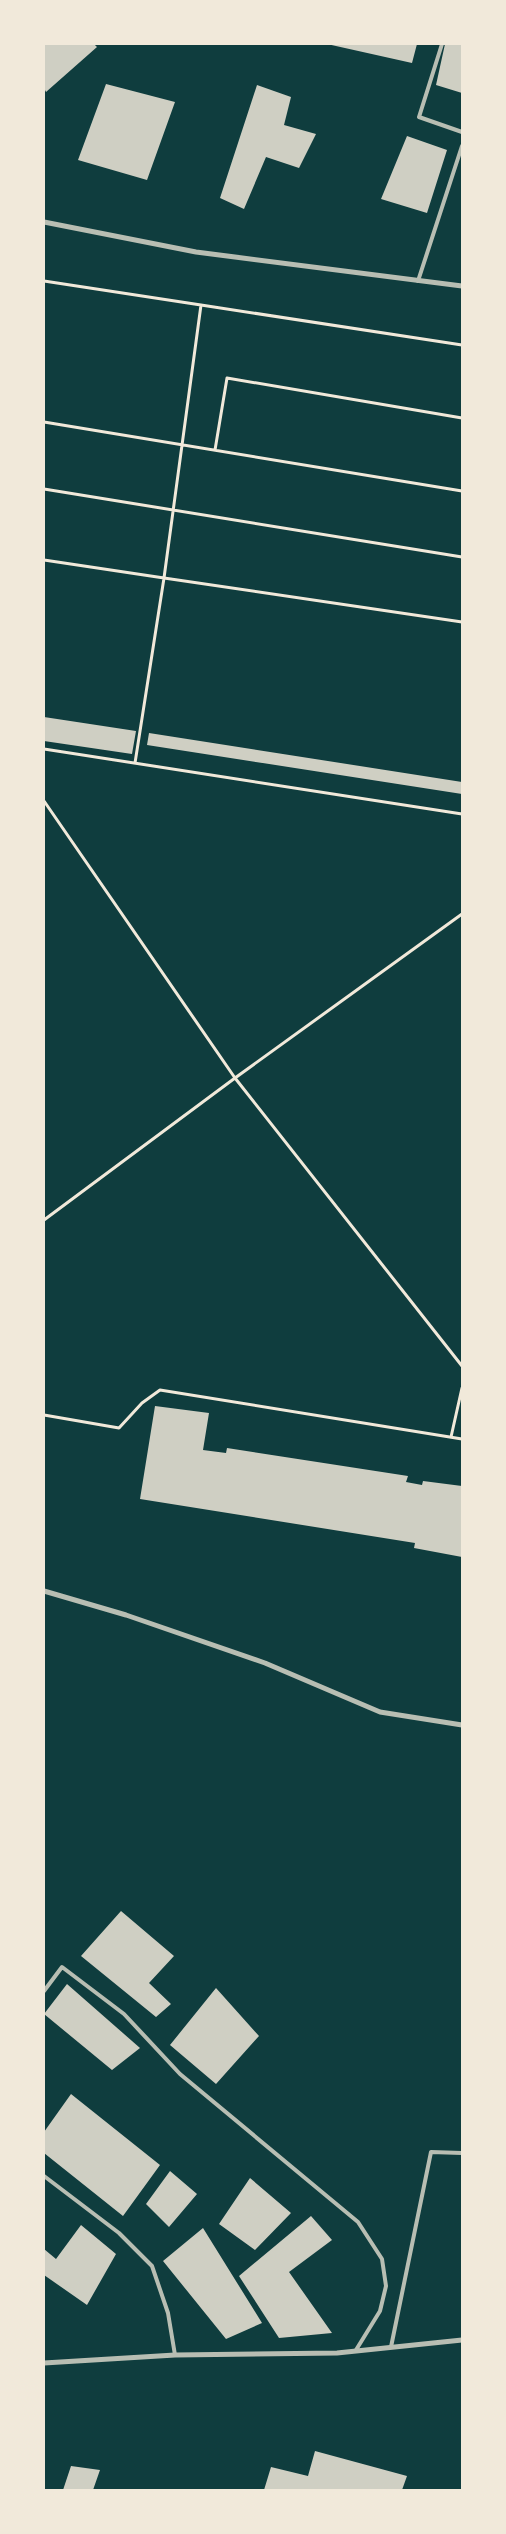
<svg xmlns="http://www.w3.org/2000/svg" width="506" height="2534" font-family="Georgia,serif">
  <rect width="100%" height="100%" fill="#0f3d3e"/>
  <!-- building -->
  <path fill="#cfcfc3" d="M44 44H94L97 47 46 92 44 88Z
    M327 44H417L412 63Z
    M445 44H462V93L436 85Z
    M106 84 175 102 147 180 78 160Z
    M257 85 291 97 284 125 316 134 299 168 266 157 244 209 220 198Z
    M407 136 447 150 427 213 381 199Z
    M44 717 136 731 132 754 44 741Z
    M149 733 462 782V794L147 745Z
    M155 1406 209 1413 203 1450 226 1453 227 1448 408 1476 406 1482 422 1485 423 1481 462 1486V1557L414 1548 415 1543 140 1499Z
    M121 1911 174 1956 149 1983 171 2004 156 2017 81 1956Z
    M67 1984 140 2048 112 2070 44 2014Z
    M216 1988 259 2036 216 2084 170 2045Z
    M71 2094 160 2165 123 2216 44 2153V2132Z
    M170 2171 197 2194 169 2227 146 2204Z
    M250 2178 291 2213 255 2250 219 2224Z
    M311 2216 332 2240 289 2272 332 2333 279 2338 239 2276Z
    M81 2225 116 2254 87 2305 44 2275V2249L56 2259Z
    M203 2228 262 2323 226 2339 163 2261Z
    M315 2451 407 2476 402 2490H264L271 2467 308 2476Z
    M71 2466 100 2470 93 2490H63Z"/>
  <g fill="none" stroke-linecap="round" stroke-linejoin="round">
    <!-- path -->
    <path stroke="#f1e9da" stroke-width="3" d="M44 281 201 305 164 578 44 560
      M201 305 462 345
      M44 422 462 491
      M215 450 227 378 462 418
      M44 489 462 557
      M44 749 462 814
      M135 763 164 578 462 622
      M44 801 235 1078 462 1366
      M44 1220 235 1078 462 914
      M44 1415 119 1428 142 1403 160 1390 462 1439
      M451 1437 462 1388"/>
    <!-- service -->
    <path stroke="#b8beb3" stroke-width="4" d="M442 44 419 117 462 132
      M418 281 462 146
      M44 1991 62 1967 124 2014 180 2074 358 2222 382 2259 386 2286 380 2311 356 2350
      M44 2176 119 2233 152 2266 168 2313 175 2355
      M391 2347 431 2152 462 2153"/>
    <!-- minor -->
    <path stroke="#b8beb3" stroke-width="5" d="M44 222 196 252 462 286
      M44 1591 126 1615 265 1663 380 1712 462 1725
      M44 2363 175 2355 337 2353 462 2340"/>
  </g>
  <!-- border -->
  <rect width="506" height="2534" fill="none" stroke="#f1e9da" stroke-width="90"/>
</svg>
